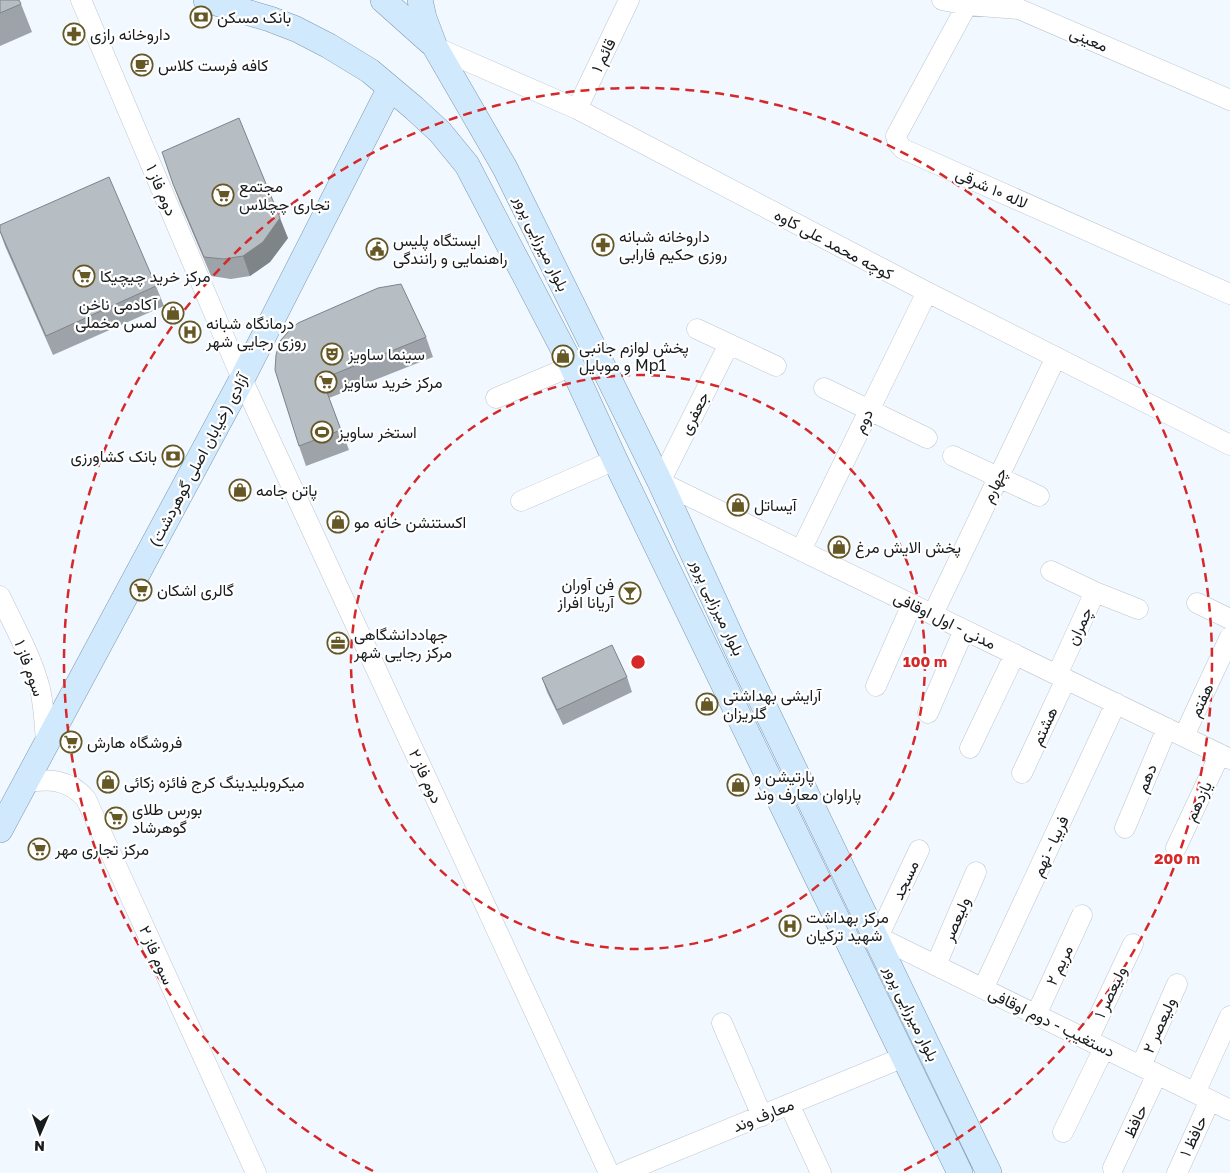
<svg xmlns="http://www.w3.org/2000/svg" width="1230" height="1173" font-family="'Golos Text',Vazirmatn,sans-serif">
  <rect width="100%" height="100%" fill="#f1f8ff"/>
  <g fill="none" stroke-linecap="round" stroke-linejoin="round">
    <!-- minor casing -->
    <g stroke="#bec5cb" stroke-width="21">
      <path id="minor" d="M81 0 242 379 609 1173
        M942 0 967 5 1019 9 1230 100
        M967 5 896 136 898 143 903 149 1230 294
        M435 47 577 109 927 292 1230 445
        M577 109 629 0
        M697 329 776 366
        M729 344 660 482 1230 759
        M824 388 927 438
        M496 398 572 366
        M953 456 1039 496
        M521 501 615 460
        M801 550 927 292
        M1051 571 1095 592
        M0 596C14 626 32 657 40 689 44 707 45 725 46 743
        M1197 603 1230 619
        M933 614 1056 357
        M1057 675 1095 592 1138 609
        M876 686 912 604
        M928 713 964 630
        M1184 736 1230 637
        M970 748 1015 654
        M1022 773 1066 679
        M24 783C48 778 69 779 86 799L256 1173
        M1125 828 1167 728
        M1176 848 1220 754
        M874 935 1230 1110
        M878 937 919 850
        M936 965 976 872
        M983 989 1116 703
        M1036 1015 1082 915
        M722 1023 762 1116
        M1088 1040 1133 944
        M1141 1066 1177 984
        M1195 1093 1230 1016
        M789 1104 821 1173
        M1063 1132 1104 1048
        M1113 1168 1157 1074
        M622 1173 904 1057
        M1177 1173 1210 1100"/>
    </g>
    <!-- major casing -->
    <g stroke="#7d98ae" stroke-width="26">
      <path id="major" d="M206 0 270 19 296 29 329 46 370 71 414 108 440 132 467 165 572 366 615 460 960 1173
        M383 0 430 42
        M420 0 424 18 435 47 505 168 660 482 738 652 989 1173
        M0 830 242 379 390 88"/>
    </g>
    <!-- minor -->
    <use href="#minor" stroke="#fff" stroke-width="20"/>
    <!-- major -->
    <use href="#major" stroke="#d1e9fd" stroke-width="25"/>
  </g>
  <!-- wall -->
  <path fill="#9da3a8" d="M0 0 21 4 32 32 0 46Z
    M173 184 288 238 270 262 250 276 231 279 211 276 180 203Z
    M0 225 156 286 164 306 53 355 5 246 0 232Z
    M426 337 433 357 329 398 349 450 306 466 299 446 275 370Z
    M627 677 632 692 563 725 547 692 542 678Z"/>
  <!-- shaded-wall -->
  <path fill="#7f8488" d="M280 218 288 238 270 262 250 276 243 256Z"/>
  <!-- building -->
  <path fill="#b6bdc3" stroke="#7f8488" d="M0 0H19L21 4 0 13Z
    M239 118 280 218 263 242 243 256 224 259 204 257 173 184 162 152Z
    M109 177 156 286 46 336 0 231V225Z
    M401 284 426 337 322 379 341 430 299 446 275 370 276 355 280 341 288 332 298 323 378 288Z
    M612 645 627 677 557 710 542 678Z"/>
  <!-- distance rings -->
  <g fill="none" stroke="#d62828" stroke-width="2.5" stroke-dasharray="9 6">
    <circle cx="638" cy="662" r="287"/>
    <path d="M373 1171A574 574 0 1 1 903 1171"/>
  </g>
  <!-- icons -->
  <defs>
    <g id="bank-ring" transform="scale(1.125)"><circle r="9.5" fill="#fff" stroke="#665825" stroke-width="1.5"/><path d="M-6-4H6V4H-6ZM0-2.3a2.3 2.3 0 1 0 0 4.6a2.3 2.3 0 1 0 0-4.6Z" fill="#665825"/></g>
    <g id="pharmacy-ring" transform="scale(1.125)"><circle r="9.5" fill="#fff" stroke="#665825" stroke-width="1.5"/><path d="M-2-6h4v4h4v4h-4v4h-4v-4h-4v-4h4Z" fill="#665825"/></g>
    <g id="cafe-ring" transform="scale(1.125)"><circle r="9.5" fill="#fff" stroke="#665825" stroke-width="1.5"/><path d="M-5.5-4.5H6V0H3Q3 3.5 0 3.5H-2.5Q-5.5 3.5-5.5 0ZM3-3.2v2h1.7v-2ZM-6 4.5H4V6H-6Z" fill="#665825"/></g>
    <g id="supermarket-ring" transform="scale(1.125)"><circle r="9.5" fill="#fff" stroke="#665825" stroke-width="1.5"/><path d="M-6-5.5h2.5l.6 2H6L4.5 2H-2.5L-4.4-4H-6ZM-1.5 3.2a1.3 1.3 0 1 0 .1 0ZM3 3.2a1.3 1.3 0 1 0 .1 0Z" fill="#665825"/></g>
    <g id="civic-ring" transform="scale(1.125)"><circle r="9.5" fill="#fff" stroke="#665825" stroke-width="1.5"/><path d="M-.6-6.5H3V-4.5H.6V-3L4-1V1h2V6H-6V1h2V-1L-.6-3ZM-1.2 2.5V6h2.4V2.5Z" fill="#665825"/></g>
    <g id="shop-ring" transform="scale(1.125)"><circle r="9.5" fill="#fff" stroke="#665825" stroke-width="1.5"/><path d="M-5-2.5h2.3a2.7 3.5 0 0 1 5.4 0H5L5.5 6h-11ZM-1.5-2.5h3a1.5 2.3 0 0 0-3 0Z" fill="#665825"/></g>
    <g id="hospital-ring" transform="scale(1.125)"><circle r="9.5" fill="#fff" stroke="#665825" stroke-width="1.5"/><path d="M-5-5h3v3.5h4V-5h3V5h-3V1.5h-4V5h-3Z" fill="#665825"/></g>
    <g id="theatre-ring" transform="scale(1.125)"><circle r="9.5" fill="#fff" stroke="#665825" stroke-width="1.5"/><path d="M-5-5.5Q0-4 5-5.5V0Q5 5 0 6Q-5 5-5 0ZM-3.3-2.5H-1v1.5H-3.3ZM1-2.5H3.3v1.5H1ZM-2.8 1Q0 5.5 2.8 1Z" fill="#665825"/></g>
    <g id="stadium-ring" transform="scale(1.125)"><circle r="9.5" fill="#fff" stroke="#665825" stroke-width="1.5"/><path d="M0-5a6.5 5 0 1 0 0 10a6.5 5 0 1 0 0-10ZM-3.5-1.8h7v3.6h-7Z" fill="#665825"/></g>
    <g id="bar-ring" transform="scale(1.125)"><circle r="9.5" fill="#fff" stroke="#665825" stroke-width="1.5"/><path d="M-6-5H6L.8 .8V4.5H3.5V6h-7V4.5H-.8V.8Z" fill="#665825"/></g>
    <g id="office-ring" transform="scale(1.125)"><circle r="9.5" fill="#fff" stroke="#665825" stroke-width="1.5"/><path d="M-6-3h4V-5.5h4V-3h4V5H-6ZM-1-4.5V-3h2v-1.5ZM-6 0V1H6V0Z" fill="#665825"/></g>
  </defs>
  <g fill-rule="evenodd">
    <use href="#bank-ring" x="201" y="17"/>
    <use href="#pharmacy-ring" x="74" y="34"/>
    <use href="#cafe-ring" x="142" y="65"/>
    <use href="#supermarket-ring" x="223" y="195"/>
    <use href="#pharmacy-ring" x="603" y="245"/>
    <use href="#civic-ring" x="377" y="249"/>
    <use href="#supermarket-ring" x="84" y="276"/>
    <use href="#shop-ring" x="173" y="313"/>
    <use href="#hospital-ring" x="190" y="332"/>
    <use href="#theatre-ring" x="332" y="354"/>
    <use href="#shop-ring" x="563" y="356"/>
    <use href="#supermarket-ring" x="326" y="382"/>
    <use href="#stadium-ring" x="322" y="432"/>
    <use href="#bank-ring" x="173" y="456"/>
    <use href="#shop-ring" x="240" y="490"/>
    <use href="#shop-ring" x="738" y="505"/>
    <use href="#shop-ring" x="338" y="522"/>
    <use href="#shop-ring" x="839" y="547"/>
    <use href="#supermarket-ring" x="141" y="590"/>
    <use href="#bar-ring" x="630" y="593"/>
    <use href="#office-ring" x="338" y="643"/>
    <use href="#shop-ring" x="707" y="704"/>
    <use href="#supermarket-ring" x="71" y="742"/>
    <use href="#shop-ring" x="108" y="782"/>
    <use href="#shop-ring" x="738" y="785"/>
    <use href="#supermarket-ring" x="116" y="818"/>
    <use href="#supermarket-ring" x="39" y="849"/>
    <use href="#hospital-ring" x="790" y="926"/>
  </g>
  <g text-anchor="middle" stroke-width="4.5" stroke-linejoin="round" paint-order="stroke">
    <!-- poi labels -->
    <g font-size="16" fill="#191c1e" stroke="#fff" text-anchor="start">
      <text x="217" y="23">بانک مسکن</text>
      <text x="90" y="40">داروخانه رازی</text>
      <text x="158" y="71">کافه فرست کلاس</text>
      <text x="239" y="192">مجتمع<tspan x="239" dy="18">تجاری چچلاس</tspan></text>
      <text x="619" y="242">داروخانه شبانه<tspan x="619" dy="18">روزی حکیم فارابی</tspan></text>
      <text x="393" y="246">ایستگاه پلیس<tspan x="393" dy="18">راهنمایی و رانندگی</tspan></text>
      <text x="100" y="282">مرکز خرید چیچیکا</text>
      <text x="157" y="310" text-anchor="end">آکادمی ناخن<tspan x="157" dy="18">لمس مخملی</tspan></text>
      <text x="206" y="329">درمانگاه شبانه<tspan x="206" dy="18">روزی رجایی شهر</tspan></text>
      <text x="579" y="353">پخش لوازم جانبی<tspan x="579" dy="18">و موبایل Mp1</tspan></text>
      <text x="348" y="360">سینما ساویز</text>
      <text x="342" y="388">مرکز خرید ساویز</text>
      <text x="338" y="438">استخر ساویز</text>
      <text x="157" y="462" text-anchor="end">بانک کشاورزی</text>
      <text x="256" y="496">پاتن جامه</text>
      <text x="754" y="511">آیساتل</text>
      <text x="354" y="528">اکستنشن خانه مو</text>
      <text x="855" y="553">پخش الایش مرغ</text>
      <text x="614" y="590" text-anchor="end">فن آوران<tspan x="614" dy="18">آریانا افراز</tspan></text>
      <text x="157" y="596">گالری اشکان</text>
      <text x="354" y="640">جهاددانشگاهی<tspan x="354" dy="18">مرکز رجایی شهر</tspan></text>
      <text x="723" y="701">آرایشی بهداشتی<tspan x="723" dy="18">گلریزان</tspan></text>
      <text x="87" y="748">فروشگاه هارش</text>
      <text x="754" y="782">پارتیشن و<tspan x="754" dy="18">پاراوان معارف وند</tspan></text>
      <text x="124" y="788">میکروبلیدینگ کرج فائزه زکائی</text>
      <text x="132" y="815">بورس طلای<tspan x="132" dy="18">گوهرشاد</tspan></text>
      <text x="55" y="855">مرکز تجاری مهر</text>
      <text x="806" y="923">مرکز بهداشت<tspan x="806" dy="18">شهید ترکیان</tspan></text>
    </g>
    <!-- street labels -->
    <g font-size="16" fill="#191c1e" stroke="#fff">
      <text transform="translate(1089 39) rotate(23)" y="6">معینی</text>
      <text transform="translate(603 55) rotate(-64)" y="6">قائم ۱</text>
      <text transform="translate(992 188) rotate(24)" y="6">لاله ۱۰ شرقی</text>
      <text transform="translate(162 190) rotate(67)" y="6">دوم فاز ۱</text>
      <text transform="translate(542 243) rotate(64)" y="6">بلوار میرزایی پرور</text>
      <text transform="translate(834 244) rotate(28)" y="6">کوچه محمد علی کاوه</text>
      <text transform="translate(694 413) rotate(-63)" y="6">جعفری</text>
      <text transform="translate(863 421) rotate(-64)" y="6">دوم</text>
      <text transform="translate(198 460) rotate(-62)" y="6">آزادی (خیابان اصلی گوهردشت)</text>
      <text transform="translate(994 485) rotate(-64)" y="6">چهارم</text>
      <text transform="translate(718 607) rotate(65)" y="6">بلوار میرزایی پرور</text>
      <text transform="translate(945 620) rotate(26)" y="6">مدنی - اول اوقافی</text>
      <text transform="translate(1079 626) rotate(-65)" y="6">چمران</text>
      <text transform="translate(30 668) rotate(70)" y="6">سوم فاز ۱</text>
      <text transform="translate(1201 700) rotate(-65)" y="6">هفتم</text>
      <text transform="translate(1044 726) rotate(-65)" y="6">هشتم</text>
      <text transform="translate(426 776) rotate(65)" y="6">دوم فاز ۲</text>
      <text transform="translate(1146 778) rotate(-67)" y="6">دهم</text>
      <text transform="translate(1198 801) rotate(-65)" y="6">یازدهم</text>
      <text transform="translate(1050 846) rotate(-65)" y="6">فریبا - نهم</text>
      <text transform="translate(905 880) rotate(-65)" y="6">مسجد</text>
      <text transform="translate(956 919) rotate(-67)" y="6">ولیعصر</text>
      <text transform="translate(157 955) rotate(66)" y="6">سوم فاز ۲</text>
      <text transform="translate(1059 965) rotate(-65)" y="6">مریم ۲</text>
      <text transform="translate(1110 992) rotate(-65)" y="6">ولیعصر ۱</text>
      <text transform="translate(912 1013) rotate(64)" y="6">بلوار میرزایی پرور</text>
      <text transform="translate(1052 1022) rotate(26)" y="6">دستغیب - دوم اوقافی</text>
      <text transform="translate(1159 1025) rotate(-66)" y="6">ولیعصر ۲</text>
      <text transform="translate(763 1115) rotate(-22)" y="6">معارف وند</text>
      <text transform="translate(1135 1121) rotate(-65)" y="6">حافظ</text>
      <text transform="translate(1193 1136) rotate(-65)" y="6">حافظ ۱</text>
    </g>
  </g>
  <circle cx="638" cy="662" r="8" fill="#d62828" stroke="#fff" stroke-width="2.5"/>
  <g font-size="15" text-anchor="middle" font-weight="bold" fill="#d62828" stroke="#fff" stroke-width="4.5" stroke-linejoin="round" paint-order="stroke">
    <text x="925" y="667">100 m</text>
    <text x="1177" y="864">200 m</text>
  </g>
  <!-- north arrow -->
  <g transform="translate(40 1133) rotate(182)" stroke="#ffffff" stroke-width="4" paint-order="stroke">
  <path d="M0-4L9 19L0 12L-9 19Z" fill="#191c1e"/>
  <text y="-8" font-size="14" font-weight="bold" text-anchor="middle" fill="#191c1e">N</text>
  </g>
</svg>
